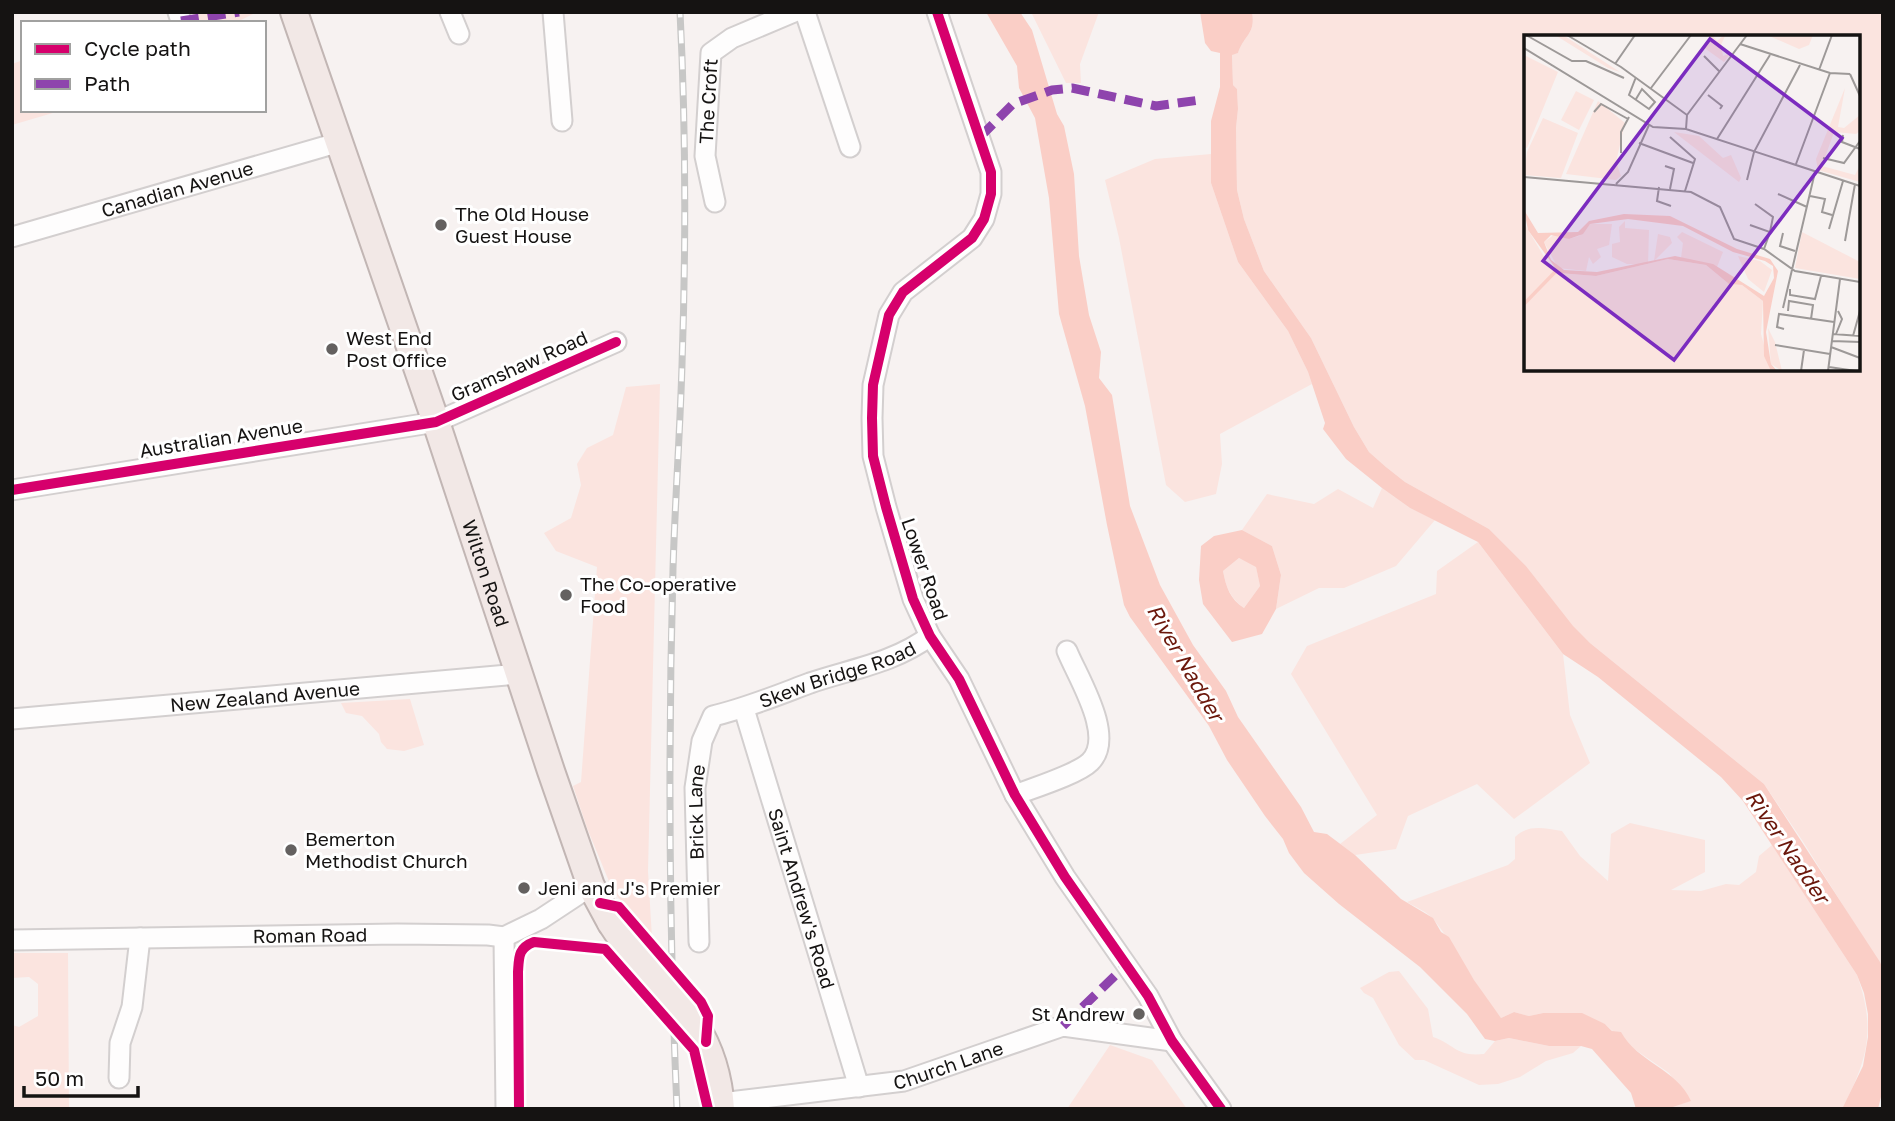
<svg xmlns="http://www.w3.org/2000/svg" width="1895" height="1121" font-family="'Golos Text',sans-serif">
  <rect width="100%" height="100%" fill="#f7f2f1"/>
  <!-- green -->
  <path fill="#fbe4df" fill-rule="evenodd" d="M193 12H257L235 23H193Z
    M1031 12H1099L1080 64 1081 83H1066Z
    M1252 12H1883V969L1802 840 1764 784 1590 643 1573 627 1526 566 1489 529 1405 482 1386 467 1369 452 1354 427 1311 338 1264 271 1244 219 1237 190 1236 128 1238 109 1237 89 1233 85 1232 54 1238 53C1244 35 1256 34 1252 12ZM1526 37H1858V369H1526Z
    M23 60V110H63L12 125V64Z
    M1211 154V183L1238 262 1288 331 1308 372 1312 384 1220 434 1222 464 1216 494 1185 502 1166 485 1119 238 1105 180 1155 159Z
    M660 384 648 871 652 938 613 891 587 828 573 786 581 782 597 567 556 551 544 533 571 518 581 485 577 464 587 448 613 435 626 387Z
    M1382 488 1410 508 1435 520 1396 566 1344 588H1319L1276 609 1281 575 1272 546 1242 530 1267 494 1314 504 1338 489 1373 508Z
    M1478 542 1563 654 1570 715 1590 763 1514 819 1477 784 1408 816 1396 849 1355 855 1340 844 1377 815 1291 674 1307 646 1436 594 1437 571Z
    M1239 558 1256 566 1260 586 1244 608C1230 598 1226 587 1223 571Z
    M410 699 424 745 404 751 387 749 381 742 379 734 362 716 346 713 341 703Z
    M1630 823 1705 840V872L1671 890 1701 891 1726 884 1739 885 1756 872 1759 856 1772 845 1857 975C1876 1029 1868 1059 1842 1109H1667L1690 1101 1669 1073 1627 1044 1605 1024 1543 1013 1529 1016 1514 1012 1501 1018C1475 987 1458 950 1434 920 1428 912 1415 907 1407 902L1508 865 1515 859V837C1528 824 1544 828 1562 831L1580 856 1608 881 1611 834Z
    M12 953H68L69 1109H12V1025L19 1027 38 1016V984L29 977 12 978Z
    M1399 971 1428 1009 1433 1037C1456 1045 1456 1057 1484 1054L1495 1041 1509 1038 1549 1046H1581L1573 1053 1546 1061 1520 1077 1498 1084 1479 1085 1424 1060H1415L1399 1045 1373 998 1364 993 1360 988 1389 972Z
    M1110 1045 1152 1060 1187 1109H1067Z"/>
  <!-- water -->
  <path fill="#facec6" fill-rule="evenodd" d="M986 12H1020L1032 30 1057 114 1064 126 1074 174 1079 256 1089 315 1101 352 1099 378 1112 395 1130 506 1160 585 1193 645 1226 691 1238 717 1301 807 1314 832 1327 834 1355 855 1401 899 1433 918 1441 932 1449 937 1474 980 1501 1018 1514 1012 1529 1016 1543 1013H1582L1605 1024 1612 1031 1621 1032C1637 1062 1677 1069 1691 1101L1667 1109H1636L1631 1093 1592 1049 1581 1046H1549L1509 1038 1495 1041 1485 1039 1467 1014 1420 967 1339 904 1304 873 1289 853 1283 839 1265 816 1227 760 1209 726 1130 617 1124 605 1107 525 1085 406 1059 314 1049 198 1035 118 1019 88 1017 66Z
    M1200 12H1252C1256 34 1244 35 1238 53L1232 55 1233 85 1237 89 1238 109 1236 128 1237 190 1244 219 1264 271 1311 338 1354 427 1369 452 1386 467 1405 482 1489 529 1526 566 1573 626 1590 643 1764 784 1880 962 1883 969V1089L1878 1109H1842L1863 1066 1868 1037V1014L1864 993 1857 975 1743 801 1721 777 1598 677 1563 654 1478 542 1410 508 1382 488 1346 459 1323 429 1325 423 1308 372 1288 331 1238 262 1211 183V121L1220 87V53L1211 51 1205 43Z
    M1242 530 1272 546 1281 575 1276 609 1262 634 1232 642 1203 604 1199 580 1201 546 1214 536ZM1239 558 1256 567 1260 586 1244 608C1230 599 1226 587 1223 571Z"/>
  <g fill="none" stroke-linecap="round" stroke-linejoin="round">
    <!-- minor casing -->
    <g stroke="#d3cfcf" stroke-width="23">
      <g id="minor">
        <path d="M178 12 181 21"/>
        <path d="M450 12 459 34"/>
        <path d="M553 12 562 121"/>
        <path d="M805 12 850 147"/>
        <path d="M937 12 991 172V194L984 219 972 238 903 292 889 315 873 385 872 418 873 456 886 507 913 599 930 636 959 679 1015 795 1065 877 1148 996 1172 1041 1221 1109"/>
        <path id="s1" d="M715 202 705 156 711 53 732 38 794 12"/>
        <path id="s2" d="M12 237 340 142"/>
        <path d="M12 490 436 422 616 342"/>
        <path id="s3" d="M744 709 859 1087"/>
        <path id="s4" d="M12 719 519 674"/>
        <path d="M1015 795C1033 788 1078 774 1090 762 1116 737 1078 678 1067 651"/>
        <path d="M504 937 506 1109"/>
        <path id="s5" d="M12 940 397 934 488 935 504 937 541 919 591 886"/>
        <path id="s6" d="M699 942 695 788 702 741 713 716C747 708 778 695 810 683 851 669 894 663 930 636"/>
        <path d="M119 1078 120 1043 132 1007 140 938"/>
        <path id="s7" d="M721 1103 904 1081 1063 1026 1172 1041"/>
      </g>
    </g>
    <!-- highway casing -->
    <g stroke="#c2b6b4" stroke-width="30">
      <g id="highway">
        <path id="s8" d="M294 12 436 422 551 771 591 886 611 923"/>
        <path d="M695 1025C711 1050 719 1079 721 1109"/>
      </g>
    </g>
    <!-- minor -->
    <use href="#minor" stroke="#fefdfd" stroke-width="19"/>
    <!-- highway -->
    <use href="#highway" stroke="#f2e8e6" stroke-width="26"/>
    <!-- rail casing -->
    <g stroke="#c7c7c6" stroke-width="7">
      <path id="rail" d="M677 1109C669 929 668 749 673 569 675 501 680 433 682 365 686 247 686 130 680 12"/>
    </g>
    <!-- rail -->
    <use href="#rail" stroke="#fff" stroke-width="4.5" stroke-dasharray="13" stroke-linecap="butt"/>
    <!-- highway-bridge casing -->
    <g stroke="#c2b6b4" stroke-width="30" stroke-linecap="butt">
      <path id="highway-bridge" d="M611 923 627 947 695 1025"/>
    </g>
    <!-- highway-bridge -->
    <use href="#highway-bridge" stroke="#f2e8e6" stroke-width="26"/>
    <!-- quiet -->
    <path stroke="#8e44ad" stroke-width="9" stroke-dasharray="18 9" stroke-linecap="butt" d="M181 21 239 12
      M980 137 1013 104 1052 90 1072 88 1156 106 1200 100
      M1063 1026 1125 966"/>
    <!-- cycleway casing -->
    <g stroke="#fff" stroke-width="15">
      <path id="cycleway" d="M937 12 991 172V194L984 219 972 238 903 292 889 315 873 385 872 418 873 456 886 507 913 599 930 636 959 679 1015 795 1065 877 1148 996 1172 1041 1221 1109
        M12 490 436 422 616 342
        M600 903 619 907 701 1002 708 1016 706 1042
        M519 1109 518 972C519 957 518 948 534 942L605 949 694 1050 708 1109"/>
    </g>
    <!-- cycleway -->
    <use href="#cycleway" stroke="#d6006c" stroke-width="10"/>
  </g>
  <!-- markers -->
  <g fill="#646160" stroke="#fff" stroke-width="2.5">
    <circle cx="441" cy="225" r="7"/>
    <circle cx="332" cy="349" r="7"/>
    <circle cx="566" cy="595" r="7"/>
    <circle cx="291" cy="850" r="7"/>
    <circle cx="524" cy="888" r="7"/>
    <circle cx="1139" cy="1014" r="7"/>
  </g>
  <g text-anchor="middle" stroke-width="6" stroke-linejoin="round" paint-order="stroke">
    <!-- street labels -->
    <g font-size="19" fill="#151312" stroke="#fff">
      <text dy="7" stroke="none"><textPath href="#s1" startOffset="102">The Croft</textPath></text>
      <text dy="7" stroke="none"><textPath href="#s2" startOffset="172">Canadian Avenue</textPath></text>
      <text transform="translate(519 366) rotate(-24)" y="7">Gramshaw Road</text>
      <text transform="translate(221 438) rotate(-9)" y="7">Australian Avenue</text>
      <text transform="translate(925 569) rotate(71)" y="7">Lower Road</text>
      <text dy="7" stroke="none"><textPath href="#s8" startOffset="593">Wilton Road</textPath></text>
      <text dy="7" stroke="none"><textPath href="#s6" startOffset="360">Skew Bridge Road</textPath></text>
      <text dy="7" stroke="none"><textPath href="#s4" startOffset="254">New Zealand Avenue</textPath></text>
      <text dy="7" stroke="none"><textPath href="#s6" startOffset="130">Brick Lane</textPath></text>
      <text dy="7" stroke="none"><textPath href="#s3" startOffset="198">Saint Andrew's Road</textPath></text>
      <text dy="7" stroke="none"><textPath href="#s5" startOffset="298">Roman Road</textPath></text>
      <text dy="7" stroke="none"><textPath href="#s7" startOffset="231">Church Lane</textPath></text>
    </g>
    <!-- poi labels -->
    <g font-size="19" fill="#151312" stroke="#fff" text-anchor="start">
      <text x="455" y="221">The Old House<tspan x="455" dy="22">Guest House</tspan></text>
      <text x="346" y="345">West End<tspan x="346" dy="22">Post Office</tspan></text>
      <text x="580" y="591">The Co-operative<tspan x="580" dy="22">Food</tspan></text>
      <text x="305" y="846">Bemerton<tspan x="305" dy="22">Methodist Church</tspan></text>
      <text x="538" y="895">Jeni and J's Premier</text>
      <text x="1125" y="1021" text-anchor="end">St Andrew</text>
    </g>
    <!-- water labels -->
    <g font-size="21" font-style="italic" fill="#6b170b" stroke="#fff">
      <text transform="translate(1185 663) rotate(60)" y="7">River Nadder</text>
      <text transform="translate(1787 847) rotate(56)" y="7">River Nadder</text>
    </g>
  </g>
  <!-- overview -->
  <g transform="translate(1524 35)">
    <rect width="336" height="336" fill="#f7f2f1"/>
    <path d="M31 0H39L96 37 84 33ZM188 0 193 6 200 0 208 2 201 1 197 10 199 21 207 18 200 27 179 12ZM243 0H289L285 10 275 14ZM0 20 34 37 3 113 0 112ZM321 53 314 92 320 93 336 80V96L332 99 310 97 298 131 331 140 336 130V147L294 135 292 124ZM52 56 70 65 55 95 37 85ZM74 66 101 88 92 127 97 141 92 145 42 139ZM19 83 54 98 37 143 0 140 3 117ZM150 97 175 101 199 123 207 120 217 143 215 147ZM101 186V193L125 195 124 229H103L88 222V209L96 207 95 192ZM0 188 22 225 35 238 72 241 144 224 182 230 205 249 218 250 239 266 237 299 247 336H0ZM66 189H88L85 210 73 214 77 222 69 229 65 222 62 236 34 233 20 207 31 199 45 204 55 201ZM158 197 199 217 193 232 157 223 159 208 153 202ZM278 197 336 227V244L271 233ZM134 199 146 202 148 208 130 226ZM214 221 236 226 248 235 240 257 224 244ZM244 293 251 307 258 336 247 329Z" fill="#fbe4df"/>
    <path d="M0 175 14 198 54 197 65 186 100 179 146 181 213 214 246 224 254 236 242 297 247 329 253 336H247L240 321 239 266 218 250 205 249 182 230 144 224 72 241 35 238 4 195ZM104 184 159 191 209 217 241 226 249 231 250 243 240 261 189 229 151 221 73 237 40 235 27 225 20 207 27 200 45 204 59 199 66 189Z" fill="#facec6" fill-rule="evenodd"/>
    <path fill="none" stroke="#facec6" stroke-width="3.5" d="M0 269 33 235"/>
    <path fill="none" stroke="#9d9998" stroke-width="2" d="M2 0 48 26H62L100 43M43 0 97 32 163 80M216 9 306 38 326 39M0 13 129 92 162 94 336 151M180 21 196 37M91 29 111 0M295 35 308 0M326 39 336 61M127 53 167 0M184 60 198 71 196 74M112 64 118 54 131 67 125 74 105 60 112 42M70 77 77 69 104 84M162 94 163 80 223 0M319 100 318 107 336 114M146 102 171 124 161 156M193 104 246 20M115 108 169 128M97 118V97L105 82M299 123 320 128 336 106M272 129 306 38M141 131 150 134 146 154M0 142 167 157 196 172 210 204 240 214 271 236 336 247M223 145 230 117 276 30M92 149 104 137 125 90M135 152 133 166 147 171M254 159 283 172M286 161 301 164 298 177 308 180M231 169 249 182 246 197M226 190 246 197 240 214M305 194 319 146M259 198 256 211 271 216M321 206 331 149M266 254V260L291 264 297 241M259 273 291 137M264 276 265 266 289 270 287 284M260 294 253 292 255 279 310 287M309 299 336 301M312 299 318 284 314 276M329 301 336 276M308 306 336 307M251 310 306 319M307 312 336 323M305 332 332 336M277 336 280 315M304 336 316 244"/>
    <path fill="#7b2cbf" fill-opacity="0.15" stroke="#7b2cbf" stroke-width="3.5" d="M186 4 318 103 150 325 19 226Z"/>
    <rect width="336" height="336" fill="none" stroke="#151312" stroke-width="3.5"/>
  </g>
  <!-- border -->
  <rect width="1895" height="1121" fill="none" stroke="#151312" stroke-width="28"/>
  <!-- legend -->
  <rect x="21" y="21" width="245" height="91" fill="#ffffff" stroke="#a1a1a0" stroke-width="2"/>
  <rect x="35" y="44" width="35" height="10" fill="#d6006c" stroke="#a1a1a0" stroke-width="2"/>
  <text x="84" y="56" font-size="21" fill="#151312">Cycle path</text>
  <rect x="35" y="79" width="35" height="10" fill="#8e44ad" stroke="#a1a1a0" stroke-width="2"/>
  <text x="84" y="91" font-size="21" fill="#151312">Path</text>
  <!-- scale -->
  <path d="M24 1086v10h114v-10" fill="none" stroke="#151312" stroke-width="3.5"/>
  <text x="35" y="1086" font-size="21" fill="#151312" stroke="#ffffff" stroke-width="5" paint-order="stroke">50 m</text>
</svg>
